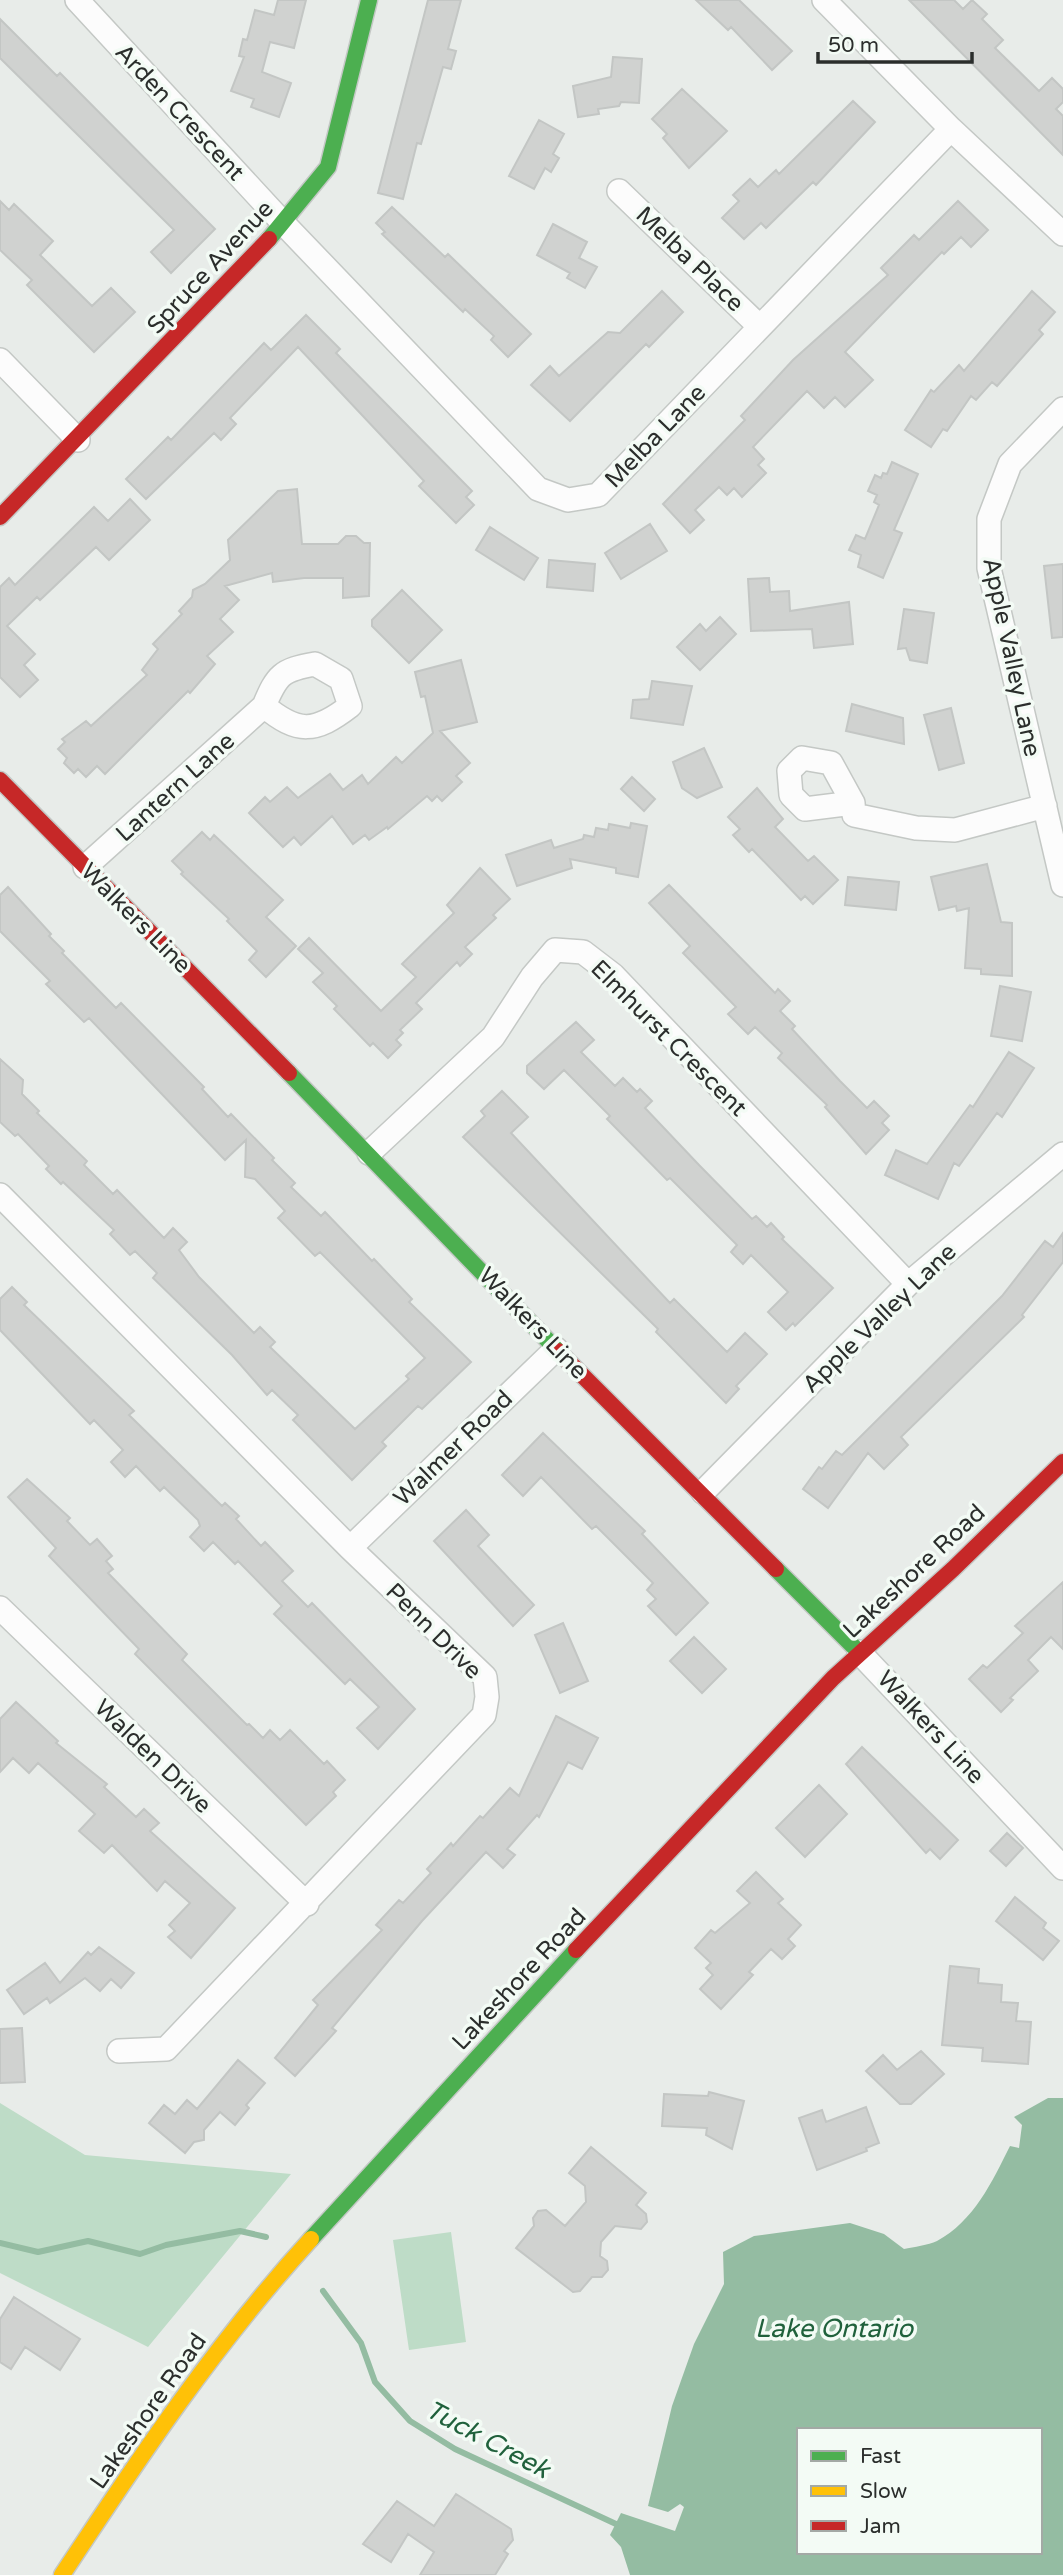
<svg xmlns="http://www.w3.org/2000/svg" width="1063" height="2575" font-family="'Varela Round',sans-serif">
  <rect width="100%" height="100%" fill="#e8ece9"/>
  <!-- green -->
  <path fill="#bedcc7" d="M0 2103 85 2155 291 2174 148 2347 0 2273Z
    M451 2232 466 2342 409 2350 393 2240Z"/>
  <!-- water -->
  <path fill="#94bca2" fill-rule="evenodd" d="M1048 2098H1063V2575H630L621 2547 610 2535 621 2513 675 2531 684 2507 680 2504 668 2512 648 2506 672 2406 694 2344 724 2284 723 2252 754 2236 850 2223 884 2234 904 2249C914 2247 928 2245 937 2241 974 2221 992 2182 1010 2146L1019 2148 1022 2125 1014 2117ZM799 2430H1040V2552H799Z"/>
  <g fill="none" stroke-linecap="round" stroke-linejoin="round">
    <!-- stream -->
    <path stroke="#94bca2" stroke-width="6" d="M0 2243 38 2252 88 2241 140 2254 166 2245 240 2231 266 2237
      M323 2291 361 2343 375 2382 410 2421 455 2449 616 2524"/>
  </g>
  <!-- building -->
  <path fill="#d0d2d0" stroke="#c3c6c4" stroke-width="2" d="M278 0H306L294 48 270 42 262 72 291 83 279 117 251 107 254 99 231 91 244 57 239 56 243 39 247 40 255 10 274 15Z
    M428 0H461L448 49 456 51 451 69 443 67 421 144 417 143 403 199 378 193Z
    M696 0H739L792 51 772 70 731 27 728 30Z
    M909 0H954L963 9 972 0 987 14 982 19 1003 40 995 48 1039 91 1052 78 1063 89V102L1056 109 1063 116V155Z
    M0 19 57 76 60 73 215 229 171 273 151 252 174 230 0 58Z
    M613 57 642 59 639 103 621 102 619 106 598 109 599 114 578 117 573 86 611 77Z
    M682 89 727 131 689 168 663 138 667 134 652 119Z
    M853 101 875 122 816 185 813 182 766 228 761 223 744 239 722 218 739 201 733 195 750 179 758 187 776 170 779 174Z
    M539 120 564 134 553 154 559 158 551 172 545 168 534 189 509 176Z
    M0 201 9 210 14 204 53 241 40 255 92 306 111 288 135 312 94 352 27 285 32 280 0 250Z
    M958 201 988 230 971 247 961 237 944 254 942 252 845 352 873 380 845 407 835 397 824 408 807 391 753 447 764 459 758 465 766 473 742 497 734 488 727 495 719 487 695 510 704 520 690 533 663 504 745 420 741 416 793 360 888 275 881 268 914 235 919 240Z
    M392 207 445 257 448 254 531 334 508 357 491 340 494 336 465 309 463 312 382 234 385 232 376 223Z
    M553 224 587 242 579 258 597 267 585 288 567 278 570 273 537 255Z
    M662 291 683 312 649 347 646 344 570 421 531 385 550 366 559 376 608 332 620 333Z
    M1032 291 1055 312 1039 330 1043 334 997 386 992 382 976 400 971 396 947 431 943 429 931 447 905 430 931 390 934 392 959 365 964 371Z
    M306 315 340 349 336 353 472 491 466 497 474 505 456 523 419 486 424 481 298 347 230 418 236 424 221 440 214 433 146 499 126 479 168 437 171 440 264 343 271 350Z
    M892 462 918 474 894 530 902 533 883 578 858 567 861 555 849 550 856 535 865 539 879 505 874 502 877 495 868 491 875 475 881 478 883 473 887 474Z
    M297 489 302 544H338L346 536H356L364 543H370L369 596 343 598V578H304L273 582 272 573 225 586 239 600 220 619 233 632 207 656 215 664 190 693 188 691 105 774 97 766 86 777 78 769 74 773 64 763 67 758 58 749 65 742 62 739 86 721 91 726 147 675 142 670 158 649 153 644 182 614 179 611 192 597 193 590 205 584 230 560 228 540 278 491Z
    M130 499 150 520 109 560 96 547 40 600 37 597 7 626 35 654 24 665 38 680 20 697 0 677V587L9 578 15 585 94 507 108 521Z
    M650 524 667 551 621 579 605 553Z
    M490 527 538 558 524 580 476 550Z
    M549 560 595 564 593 591 547 587Z
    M1063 564V637L1052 638 1044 566Z
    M769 578 770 592 789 591 790 611 849 602 853 644 814 648 812 629 751 631 748 579Z
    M402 590 442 630 409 663 372 626V620Z
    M904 609 934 613 927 663 910 660 906 648 898 649Z
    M720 617 736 634 700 670 677 647 700 624 706 631Z
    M461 660 477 722 440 731 470 763 456 776 462 782 442 801 437 796 432 801 427 796 388 829 387 827 369 840 365 835 353 844 332 816 301 845 294 837 283 847 249 813 265 797 270 802 287 787 298 798 330 774 343 790 362 775 368 784 396 757 402 763 433 733 425 696 421 697 415 672Z
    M652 681 692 686 683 725 631 718 633 700 649 699Z
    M852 704 903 718 904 744 846 731Z
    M951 708 964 763 939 770 924 715Z
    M704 748 722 787 697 798 682 788 673 762Z
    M632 777 655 799 644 811 621 789Z
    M757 788 783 819 775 827 808 861 814 856 838 880 813 904 805 896 801 900 752 849 749 852 733 835 740 829 728 817Z
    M631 823 647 826 638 877 616 873V868L570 859 572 868 517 886 506 855 551 840 554 848 583 839 584 835 594 837 596 828 608 830 609 824 630 828Z
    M202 832 210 840 214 835 283 900 266 917 296 946 266 977 249 960 257 951 227 921 229 919 181 874 183 872 172 861Z
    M987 864 1001 922 1012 923V976L981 974V969L965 968 969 908 957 911 956 906 939 910 931 877Z
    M480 868 510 899 493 915 496 918 465 947 472 954 460 966 457 962 416 1003 422 1009 400 1030 403 1033 396 1040 401 1045 388 1058 373 1043 370 1046 334 1009 337 1006 313 982 323 973 298 949 309 938 381 1011 416 977 402 964 454 913 447 905Z
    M848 877 899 882 896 910 845 905Z
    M669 885 775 993 778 989 790 1001 780 1011 795 1026 792 1029 840 1081 867 1108 874 1101 889 1116 882 1123 889 1130 866 1154 825 1107 827 1105 778 1058 782 1053 755 1027 748 1034 728 1014 736 1007 683 953 690 946 649 903Z
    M8 887 51 934 49 936 64 951 62 953 116 1008 121 1003 204 1087 202 1089 228 1117 231 1114 274 1158 272 1160 295 1183 291 1187 321 1216 325 1212 372 1261 374 1259 412 1299 409 1302 471 1362 422 1409 418 1406 382 1442 386 1446 352 1480 293 1420 298 1415 272 1390 267 1395 232 1355 153 1278 157 1273 135 1251 130 1255 110 1234 114 1230 63 1182 61 1184 46 1169 49 1166 18 1134 15 1136 0 1122V1059L23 1080 22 1094 39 1111 37 1113 87 1161 84 1165 113 1194 117 1190 164 1238 173 1228 187 1242 179 1250 199 1277 254 1333 260 1327 275 1342 270 1347 355 1429 409 1379 406 1376 425 1358 320 1252 315 1256 278 1218 285 1211 255 1179 245 1177 246 1140 225 1160 89 1018 84 1022 46 984 50 981 0 931V895Z
    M1000 986 1031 992 1022 1041 991 1036Z
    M576 1022 594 1040 581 1052 615 1086 623 1078 637 1092 640 1089 652 1101 645 1108 699 1165 752 1219 756 1216 767 1227 771 1223 784 1237 782 1239 833 1288 795 1326 793 1323 786 1330 768 1312 788 1292 751 1255 743 1264 731 1252 737 1245 670 1178 667 1180 607 1119 610 1116 564 1070 544 1089 527 1073V1066Z
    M1009 1052 1034 1068 1002 1117 997 1113 959 1166 954 1163 938 1199 885 1175 896 1150 927 1164 970 1105 973 1107Z
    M502 1091 528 1117 511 1133 670 1303 674 1299 727 1352 745 1333 767 1354 736 1386 739 1389 726 1403 656 1332 658 1329 463 1137 485 1116 481 1111Z
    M1063 1233V1262L1022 1315 1024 1317 901 1437 908 1445 884 1469 868 1453 828 1508 803 1489 819 1467 822 1469 836 1451 842 1455 1002 1296 1045 1241 1053 1247Z
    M12 1287 27 1302 24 1305 134 1411 129 1415 222 1506 225 1503 239 1516 236 1519 261 1546 265 1542 293 1571 282 1581 308 1607 312 1603 415 1709 378 1749 357 1728 379 1707 350 1679 345 1684 274 1614 282 1606 238 1561 235 1564 213 1542 204 1551 190 1537 200 1526 198 1520 164 1487 160 1491 136 1466 125 1477 111 1462 123 1450 94 1420 90 1424 0 1330V1299Z
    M543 1433 645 1531 642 1534 708 1603 676 1635 648 1606 656 1599 647 1590 653 1583 596 1526 592 1529 541 1477 523 1496 502 1475Z
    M27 1479 70 1518 67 1521 90 1545 97 1539 112 1556 106 1561 113 1569 108 1573 187 1654 182 1660 247 1725 249 1724 263 1738 270 1730 280 1740 290 1730 324 1764 327 1761 345 1780 333 1792 336 1796 306 1825 135 1654 139 1649 49 1556 56 1548 8 1497Z
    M466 1510 489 1535 478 1546 534 1605 513 1626 434 1541Z
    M1063 1582V1649L1051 1637 1028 1660 1038 1671 1010 1698 1013 1700 1001 1712 969 1679 983 1665 987 1668 1023 1633 1015 1626Z
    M563 1623 588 1681 560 1693 535 1635Z
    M694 1637 726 1669 702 1693 670 1661Z
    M16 1702 58 1741 56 1743 107 1784 104 1787 136 1817 144 1809 159 1823 150 1831 235 1908 191 1958 168 1937 175 1931 169 1925 190 1903 165 1881 157 1891 112 1845 104 1853 79 1831 95 1814 38 1763 29 1773 13 1758 0 1772V1719Z
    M556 1716 598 1738 582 1769 568 1762 539 1817 537 1815 507 1849 515 1855 503 1868 486 1852 422 1921 332 2028 336 2031 295 2076 275 2058 318 2005 313 2000 382 1930 376 1925 399 1900 403 1903 431 1873 427 1869 451 1843 453 1846 480 1816 483 1818 510 1788 519 1796Z
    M862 1747 958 1840 940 1859 930 1849 926 1853 846 1764Z
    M819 1785 847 1814 805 1857 776 1828Z
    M1007 1833 1023 1848 1006 1866 990 1851Z
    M756 1872 783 1899 778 1903 801 1925 788 1939 795 1946 782 1959 771 1949 749 1972 753 1975 721 2009 700 1989 713 1975 706 1968 711 1963 695 1948 711 1930 715 1933 750 1903 737 1891Z
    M1015 1897 1046 1923 1043 1928 1059 1941 1043 1960 996 1921Z
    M99 1947 134 1973 121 1988 111 1979 100 1991 85 1978 50 2003 47 1998 24 2014 7 1990 45 1963 60 1983 88 1952 91 1955Z
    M950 1966 979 1969 978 1983 1002 1985 1001 2002 1018 2003 1016 2021 1031 2022 1028 2064 982 2061 983 2048 942 2045Z
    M22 2028 25 2082 0 2083V2029Z
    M921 2051 944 2074 911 2104H900L866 2071 883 2055 897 2070Z
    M238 2060 265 2083 246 2105 249 2108 235 2125 220 2112 204 2130V2140L194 2142 185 2153 149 2123 164 2105 175 2114 187 2100 197 2109Z
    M709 2092 744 2101 732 2149 706 2135 707 2128 662 2126 664 2094 708 2096Z
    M866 2107 879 2143 866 2148 867 2151 817 2170 799 2118 822 2110 826 2122Z
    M591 2147 646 2193 636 2205 646 2214 647 2222 641 2229 615 2226 601 2242 600 2256 607 2261 608 2270 602 2277H592L580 2291 573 2292 516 2248 534 2226 533 2218 538 2211 546 2210 565 2226 586 2202 585 2186 569 2173Z
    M14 2297 80 2339 60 2370 25 2347 11 2369 0 2362V2319Z
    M456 2494 511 2529 513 2540 504 2551 508 2554 495 2575H420L434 2552 408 2534 391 2562 363 2544 397 2501 434 2526Z"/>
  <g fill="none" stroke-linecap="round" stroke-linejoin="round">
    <!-- street casing -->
    <g stroke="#c4c8c5" stroke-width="26">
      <path id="street" d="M77 0 284 224 538 489 568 500 598 495 951 129
        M824 0 951 129 1063 234
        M619 191 760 327
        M0 360 78 440
        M1063 409 1010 464 989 519V568L1063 885
        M853 803 805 809 791 795 789 771 802 758 831 763 853 803 854 815 916 828 955 830 1045 806
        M85 867 264 706C277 675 281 670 315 664L341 679 350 706C315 733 298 734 264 706
        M369 1153 493 1037 532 977 555 950 583 952 613 975 908 1284
        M0 1195 350 1548 485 1677 487 1697 484 1715 166 2049 119 2051
        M703 1492 908 1284 1063 1154
        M350 1548 556 1349
        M0 1608 307 1904
        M859 1652 1063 1868"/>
    </g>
    <!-- fast casing -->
    <g stroke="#c4c8c5" stroke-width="19">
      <path id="fast" d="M269 239 328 167 369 0
        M289 1073 558 1351
        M776 1569 859 1652
        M311 2239 576 1950"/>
    </g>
    <!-- slow casing -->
    <g stroke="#c4c8c5" stroke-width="19">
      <path id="slow" d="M62 2575C139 2458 216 2343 311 2239"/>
    </g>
    <!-- jam casing -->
    <g stroke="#c4c8c5" stroke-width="19">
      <path id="jam" d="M0 517 269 239
        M0 780 289 1073
        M558 1351 776 1569
        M576 1950 833 1678 953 1569 1063 1462"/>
    </g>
    <!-- street -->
    <use href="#street" stroke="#fcfcfc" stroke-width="23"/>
    <!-- fast -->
    <use href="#fast" stroke="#4caf50" stroke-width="16"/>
    <!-- slow -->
    <use href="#slow" stroke="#ffc107" stroke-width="16"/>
    <!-- jam -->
    <use href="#jam" stroke="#c62828" stroke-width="16"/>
  </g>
  <g text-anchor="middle" stroke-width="7" stroke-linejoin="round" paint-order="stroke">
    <!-- street labels -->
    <g font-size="24" fill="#2b2e2c" stroke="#f3fbf5">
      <text transform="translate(180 112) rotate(47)" y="8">Arden Crescent</text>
      <text transform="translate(690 259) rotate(44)" y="8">Melba Place</text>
      <text transform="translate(210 267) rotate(-47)" y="8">Spruce Avenue</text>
      <text transform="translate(655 436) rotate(-46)" y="8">Melba Lane</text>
      <text transform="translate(1012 657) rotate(78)" y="8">Apple Valley Lane</text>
      <text transform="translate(175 787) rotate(-42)" y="8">Lantern Lane</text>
      <text transform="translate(136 918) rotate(45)" y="8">Walkers Line</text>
      <text transform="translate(669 1038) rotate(45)" y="8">Elmhurst Crescent</text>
      <text transform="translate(879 1318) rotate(-44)" y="8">Apple Valley Lane</text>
      <text transform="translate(533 1323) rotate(46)" y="8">Walkers Line</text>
      <text transform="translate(453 1448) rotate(-44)" y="8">Walmer Road</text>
      <text transform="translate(914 1571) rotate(-43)" y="8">Lakeshore Road</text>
      <text transform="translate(434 1631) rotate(45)" y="8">Penn Drive</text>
      <text transform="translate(931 1727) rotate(47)" y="8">Walkers Line</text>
      <text transform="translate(153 1756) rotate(44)" y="8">Walden Drive</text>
      <text transform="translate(519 1979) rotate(-47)" y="8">Lakeshore Road</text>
      <text transform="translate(148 2411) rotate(-55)" y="8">Lakeshore Road</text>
    </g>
    <!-- water labels -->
    <g font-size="26" font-style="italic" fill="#20613c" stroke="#f3fbf5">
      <text x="834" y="2337">Lake Ontario</text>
      <text transform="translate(488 2439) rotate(28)" y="9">Tuck Creek</text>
    </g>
  </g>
  <!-- legend -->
  <rect x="797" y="2428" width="245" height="126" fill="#f3fbf5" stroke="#a3a9a5" stroke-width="2"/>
  <rect x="811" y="2451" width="35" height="10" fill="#4caf50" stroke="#a3a9a5" stroke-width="2"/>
  <text x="860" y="2463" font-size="21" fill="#2b2e2c">Fast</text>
  <rect x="811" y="2486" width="35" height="10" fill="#ffc107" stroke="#a3a9a5" stroke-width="2"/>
  <text x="860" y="2498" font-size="21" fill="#2b2e2c">Slow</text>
  <rect x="811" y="2521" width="35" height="10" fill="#c62828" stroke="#a3a9a5" stroke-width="2"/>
  <text x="860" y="2533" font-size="21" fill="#2b2e2c">Jam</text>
  <!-- scale -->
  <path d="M818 52v10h154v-10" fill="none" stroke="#2b2e2c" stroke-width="3.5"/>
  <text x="828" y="52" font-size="21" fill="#2b2e2c" stroke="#f3fbf5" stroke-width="5" paint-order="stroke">50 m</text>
</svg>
